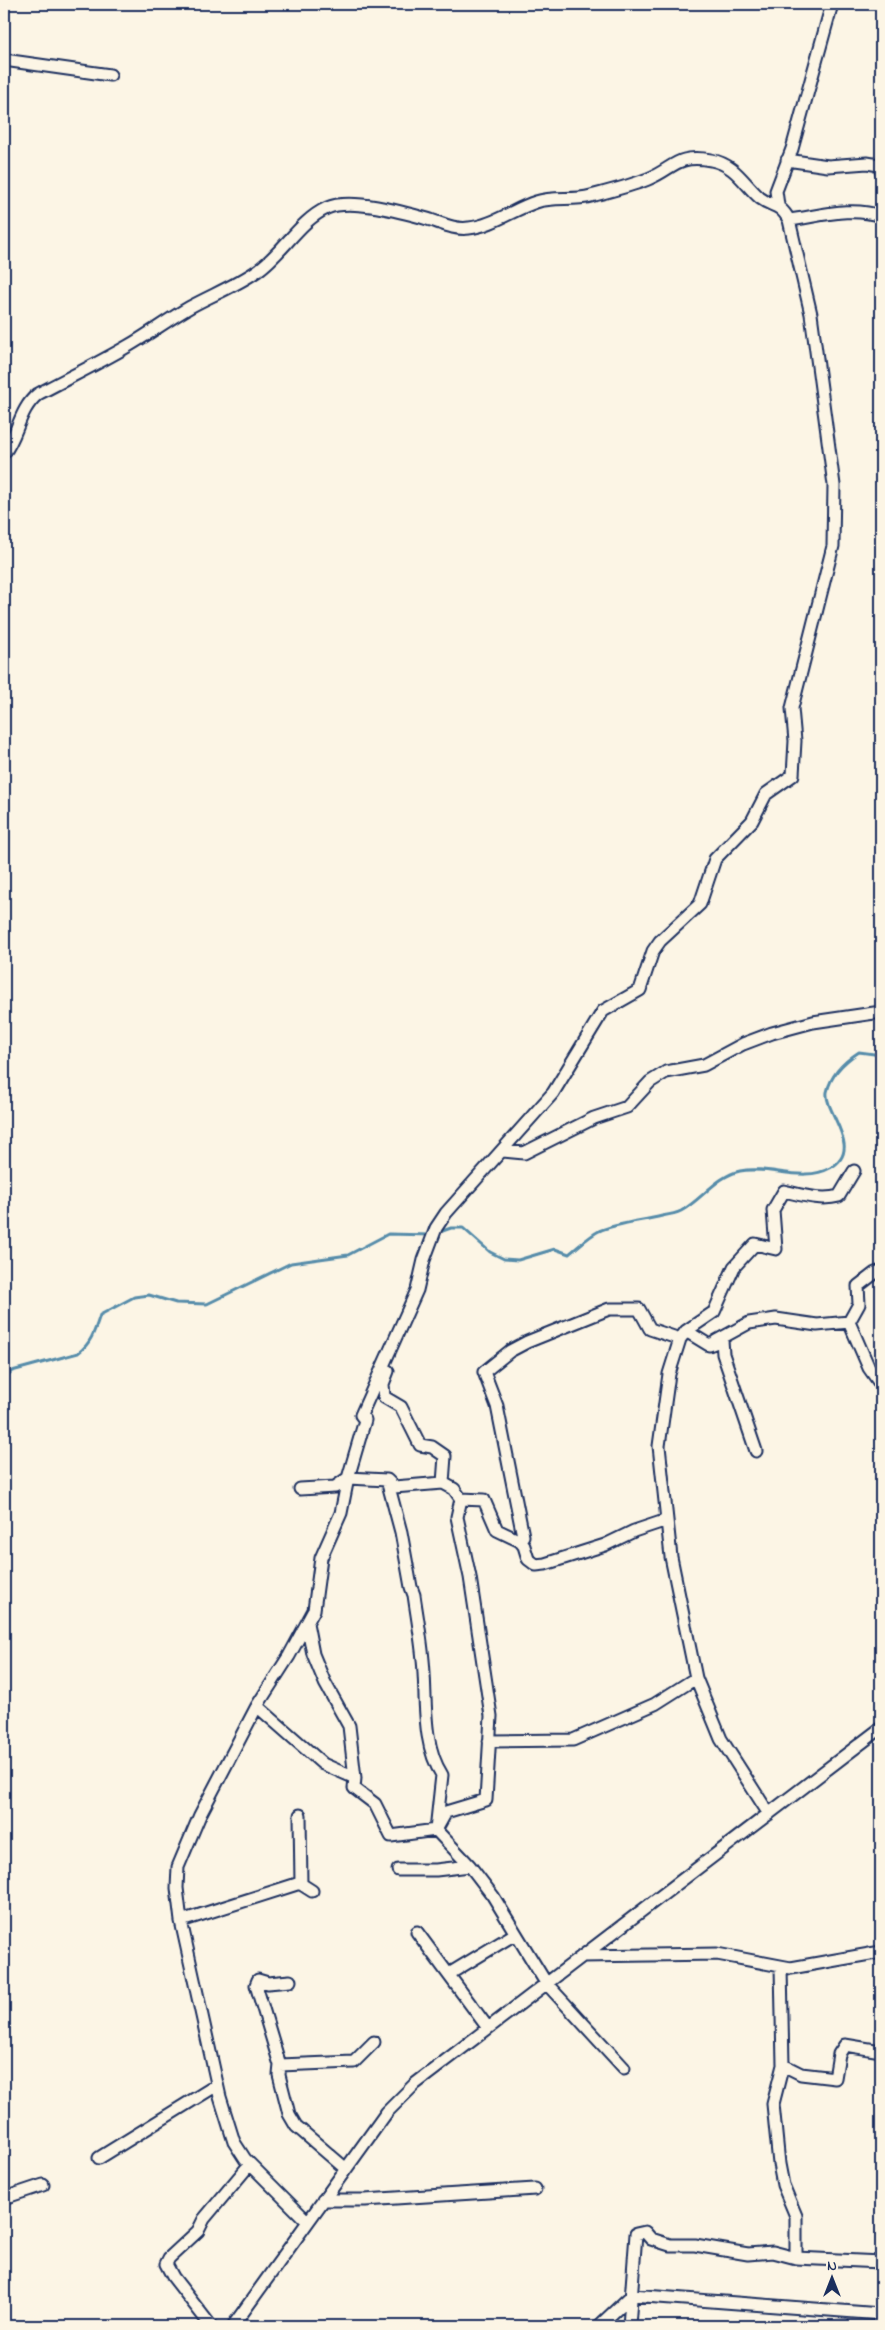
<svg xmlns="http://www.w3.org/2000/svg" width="885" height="2330" font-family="'Indie Flower',sans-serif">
  <rect width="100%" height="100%" fill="#fcf5e5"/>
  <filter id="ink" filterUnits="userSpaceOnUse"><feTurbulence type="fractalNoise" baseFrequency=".02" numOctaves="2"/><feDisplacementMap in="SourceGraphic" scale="10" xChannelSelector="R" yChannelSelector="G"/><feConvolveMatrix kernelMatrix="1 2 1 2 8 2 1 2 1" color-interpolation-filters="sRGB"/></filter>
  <g filter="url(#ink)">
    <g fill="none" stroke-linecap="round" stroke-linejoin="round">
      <!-- stream -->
      <path stroke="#568caa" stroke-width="3" d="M437 1233 451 1228H463L490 1252 504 1259 518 1260 555 1249 569 1254C578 1247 589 1236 599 1231 618 1223 642 1221 662 1216 668 1215 675 1214 681 1211 701 1200 717 1176 740 1171 769 1165 804 1183 830 1168 865 1149 824 1112 827 1092 831 1074 845 1061 859 1052L874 1054 881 1058
        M4 1379 12 1371 78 1353C91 1344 95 1330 100 1315L134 1297 149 1295 176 1303 207 1304 291 1263 348 1255 388 1234 431 1235"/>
      <!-- minor casing -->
      <g stroke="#1b2f5e" stroke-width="15">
        <path id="minor" d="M4 60 110 75
          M787 160 828 166 867 163 879 165 881 171
          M778 205 776 191 792 149 832 4
          M789 220C820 216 851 206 881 216
          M4 453C18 435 19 409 38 394 68 378 99 363 128 346 149 334 169 319 190 307 212 295 237 285 257 271 283 253 299 221 327 208 351 197 406 213 431 220 443 224 456 230 469 228 492 226 514 209 536 202 554 196 573 201 591 196 610 191 630 186 648 179 675 168 675 154 711 160 736 165 743 183 760 198 773 208 779 202 789 220L811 314 834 485 833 546 792 708 795 741 793 775 766 794 752 821 715 859 700 904 660 941 653 951 640 990 603 1011 553 1093 446 1213 436 1228 424 1260 417 1290 361 1415 365 1420 348 1478 341 1513 321 1558 314 1610 289 1656 257 1706 200 1815 178 1867 177 1888 181 1921 220 2097 234 2142 245 2159 307 2221
          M503 1151 524 1153 594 1118 627 1107 650 1082 666 1072 704 1065 743 1044 772 1033 813 1022 881 1012
          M849 1322 869 1368 881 1385
          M849 1322 859 1304 858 1286 875 1273 881 1271
          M686 1331 709 1345 722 1340 723 1354 756 1451
          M716 1341 749 1323 776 1319 817 1325 849 1322
          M388 1371 383 1384 384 1397 401 1407 420 1445 432 1447 445 1456 443 1483 454 1489 461 1499 457 1517 470 1577 491 1716 486 1800 446 1812 436 1830
          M387 1480 401 1532 411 1587 414 1595C417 1616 421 1638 423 1660 427 1696 421 1743 442 1775L436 1830 470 1866 436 1870H398
          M300 1489 335 1487 348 1478 387 1480 394 1487 443 1483
          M461 1499 484 1500 497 1530 520 1541 524 1546 528 1559 536 1565 545 1564 605 1545 634 1531 667 1520
          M520 1541 523 1536 497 1406 484 1372 510 1351 527 1342 609 1309H639L650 1329 680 1339
          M307 1623 313 1654 325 1683 349 1726 355 1778
          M257 1706 323 1764 355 1778 354 1788 375 1804 391 1836 436 1830
          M489 1741 573 1740 655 1704 696 1678
          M769 1814 721 1739 696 1678 671 1557 659 1446 669 1374 680 1339 686 1331 714 1312 734 1267 755 1244 776 1249 773 1210 784 1191C802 1195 821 1201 839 1196L854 1171
          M300 1815 301 1884
          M470 1866 493 1896 546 1983 624 2068
          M181 1921 297 1884H301L312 1891
          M417 1932 488 2028
          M582 1956 717 1954 791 1968 881 1952
          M781 1967 783 2065 773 2104 779 2164 783 2185 796 2216V2258
          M449 1974 515 1934
          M290 1981 268 1983 258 1980 256 1985 280 2065 279 2075 289 2114 296 2126 346 2169
          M280 2065 354 2062 374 2042
          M783 2065 801 2074 835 2078 839 2054 845 2045 881 2051
          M99 2158 217 2085
          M4 2198 43 2185
          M323 2200H365L535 2189
          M211 2326 173 2277 166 2264 169 2258 198 2231 204 2219 250 2164
          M233 2326 387 2112 415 2084 881 1728
          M599 2326 632 2295 881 2314
          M629 2326 636 2234 645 2232 651 2239 670 2245H695L748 2254 773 2252 796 2258 881 2262"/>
      </g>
      <!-- minor -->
      <use href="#minor" stroke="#fcf5e5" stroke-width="11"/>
    </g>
  </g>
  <!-- margin -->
  <rect width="885" height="2330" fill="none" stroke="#fcf5e5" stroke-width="20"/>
  <rect x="10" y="10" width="865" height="2310" fill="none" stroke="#1b2f5e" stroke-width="2" filter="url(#ink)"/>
  <!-- north arrow -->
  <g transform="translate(832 2278)" stroke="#fcf5e5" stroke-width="4" paint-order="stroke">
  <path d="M0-4L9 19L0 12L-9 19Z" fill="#1b2f5e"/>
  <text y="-8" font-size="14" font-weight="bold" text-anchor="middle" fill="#1b2f5e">N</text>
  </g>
</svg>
